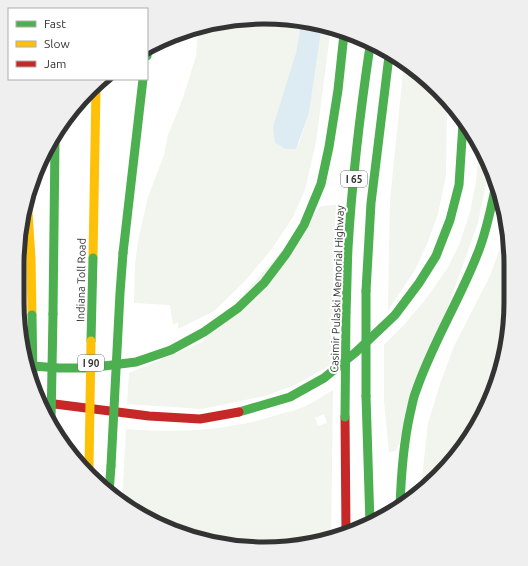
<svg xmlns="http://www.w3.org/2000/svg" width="528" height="566" font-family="Ubuntu,sans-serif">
  <rect width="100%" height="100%" fill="#fff"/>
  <!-- green -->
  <path fill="#f1f5ed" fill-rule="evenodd" d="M232 19 301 24 296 53 275 143 285 149H296L299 143 309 113 322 25H328L331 27 316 142 305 190 293 217 271 250 245 281 214 311 178 329V322L173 325 170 305 134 303 135 265 138 240 148 197 164 155 168 135 183 98 196 56 198 31Z
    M404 63 414 68 447 106 446 175 438 214 427 244 415 270 388 310 390 200Z
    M479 143 487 169 486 183 478 223 396 451 389 452 384 401V345L402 327 425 300 447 269 459 245 470 212 476 182Z
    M336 205 333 271V364L297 384 265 396 202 409 127 404 129 373 202 342 321 206Z
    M507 226 509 232 506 350 469 439 421 487 428 423 440 384 454 346 489 278 501 246Z
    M333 390 331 538 296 547 200 541 155 523 122 502 126 429C178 433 230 431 280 414 288 412 296 410 304 407 314 402 323 396 333 390ZM324 414 327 423 318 426 315 418Z"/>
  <!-- water -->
  <path fill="#ddebf3" d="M301 24 322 25 309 113 296 149H285L275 143 273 127 296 53Z"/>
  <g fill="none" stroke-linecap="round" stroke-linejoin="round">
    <!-- fast -->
    <path stroke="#4caf50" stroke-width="9" d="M147 56 148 48
      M123 253 143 79
      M366 291 371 203 389 56
      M346 312C347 291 347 269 348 248 352 181 360 113 370 46
      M53 314 55 141
      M33 366 59 368H88L136 362 171 350 204 332 238 308 264 283 286 254 304 225 321 184 329 147 338 90 344 34
      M366 396 370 524
      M239 412 290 397 324 378 356 352 395 315 419 283 436 256 450 220 459 185 463 123
      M109 493 111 466
      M400 508C401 476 403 445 410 414 412 406 413 398 416 391 432 344 459 301 477 255 486 234 490 211 495 190"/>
    <!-- slow -->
    <path stroke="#ffc107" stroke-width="9" d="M27 197 31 258 32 315
      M93 258 96 89"/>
    <!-- jam -->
    <path stroke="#c62828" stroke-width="9" d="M39 402 149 416 200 419 239 412
      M345 417 346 533"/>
    <!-- fast-bridge -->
    <path stroke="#4caf50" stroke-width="9" d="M366 291V396
      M32 315 33 382
      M91 341 93 258
      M345 417 346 312
      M51 423 53 314
      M111 466 120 293 123 253"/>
    <!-- slow-bridge -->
    <path stroke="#ffc107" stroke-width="9" d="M89 467 91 341"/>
  </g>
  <g text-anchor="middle" stroke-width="4" stroke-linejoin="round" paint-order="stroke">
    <!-- shield labels -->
    <g fill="#fff" stroke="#707070" stroke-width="1">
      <rect x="341" y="171" width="26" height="16" rx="3"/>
      <rect x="78" y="355" width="26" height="16" rx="3"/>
    </g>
    <g font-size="10" font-weight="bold" fill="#333">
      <text x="354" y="183">I 65</text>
      <text x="91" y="367">I 90</text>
    </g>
    <!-- street labels -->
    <g font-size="11" fill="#333" stroke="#fff">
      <text transform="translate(81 280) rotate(-89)" y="4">Indiana Toll Road</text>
      <text transform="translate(337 289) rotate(-88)" y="4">Casimir Pulaski Memorial Highway</text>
    </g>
  </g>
  <!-- crop -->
  <path d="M0 0H528V566H0ZM264 24H264A240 240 0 0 1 504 264V302A240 240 0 0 1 264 542H264A240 240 0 0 1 24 302V264A240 240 0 0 1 264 24Z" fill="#efefef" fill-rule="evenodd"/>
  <path fill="none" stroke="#333" stroke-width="5" d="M264 24H264A240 240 0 0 1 504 264V302A240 240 0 0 1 264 542H264A240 240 0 0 1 24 302V264A240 240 0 0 1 264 24Z"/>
  <!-- legend -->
  <rect x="8" y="8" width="140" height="72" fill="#ffffff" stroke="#adadad"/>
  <rect x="16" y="21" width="20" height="6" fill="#4caf50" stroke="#adadad"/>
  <text x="44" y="28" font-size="12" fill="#333333">Fast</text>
  <rect x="16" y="41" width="20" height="6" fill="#ffc107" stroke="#adadad"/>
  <text x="44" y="48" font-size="12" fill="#333333">Slow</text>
  <rect x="16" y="61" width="20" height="6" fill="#c62828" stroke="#adadad"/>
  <text x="44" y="68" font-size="12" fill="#333333">Jam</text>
</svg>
